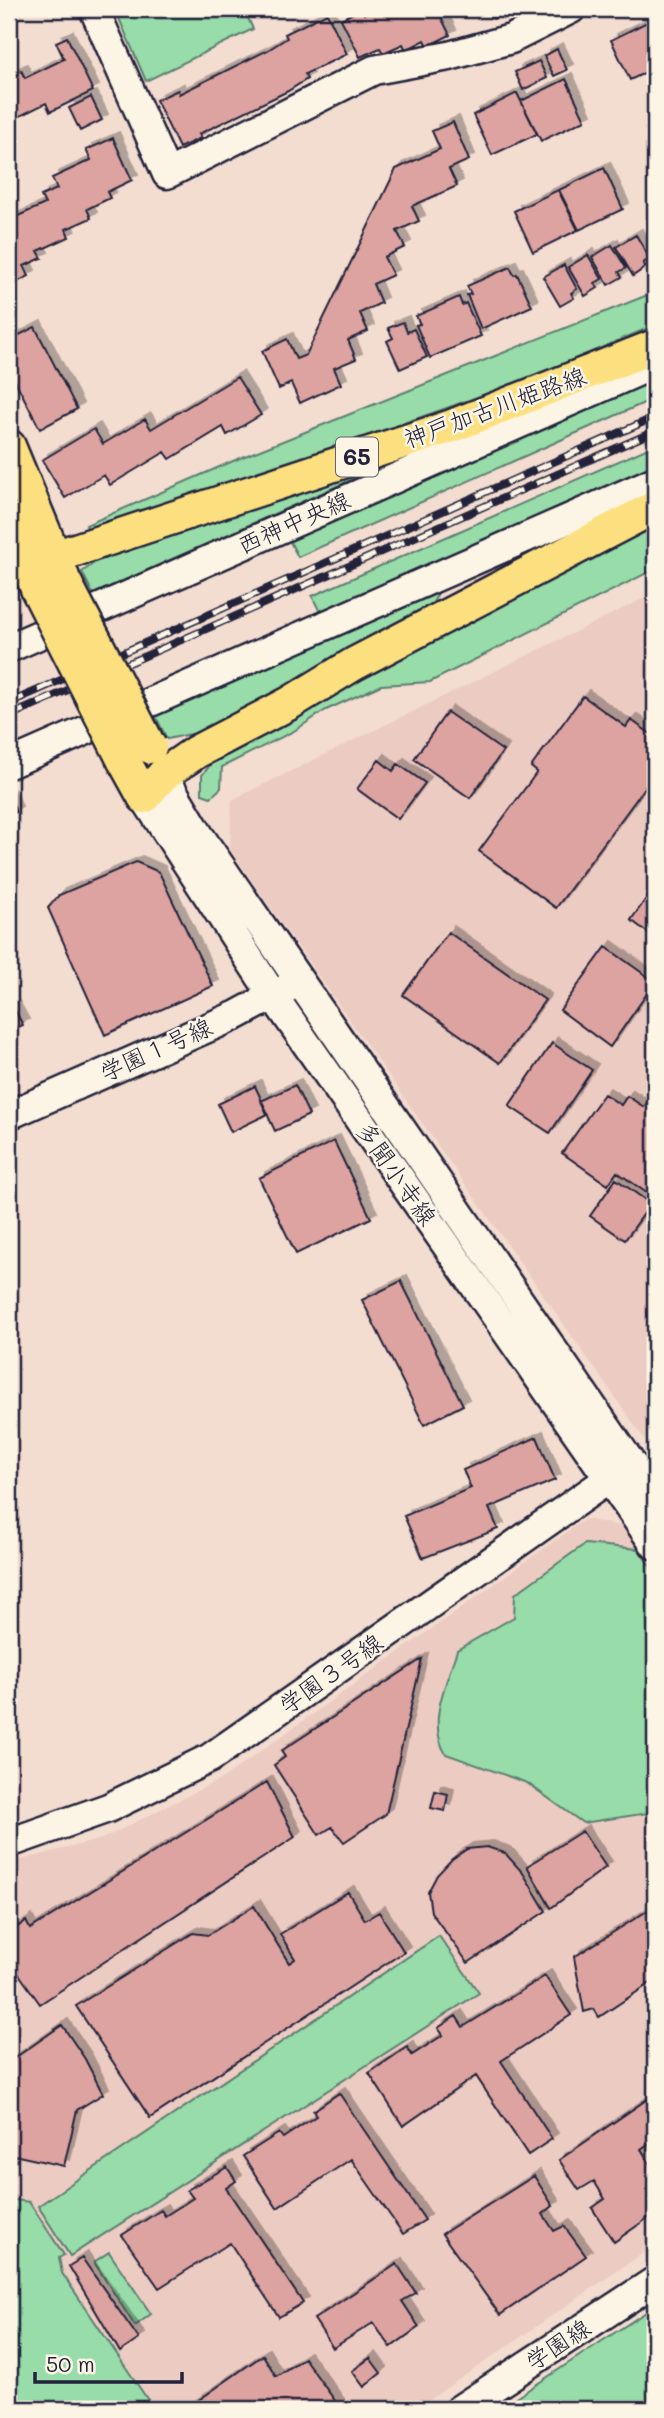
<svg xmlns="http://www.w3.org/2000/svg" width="664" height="2418" font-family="Mali,'Klee One',sans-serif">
  <defs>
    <filter id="shadow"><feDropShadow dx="6" dy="-6" stdDeviation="0" flood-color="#0004"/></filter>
  </defs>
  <rect width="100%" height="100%" fill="#f3dcd0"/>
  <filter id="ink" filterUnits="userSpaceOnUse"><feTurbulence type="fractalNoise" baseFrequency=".0143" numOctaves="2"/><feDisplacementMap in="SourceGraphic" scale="14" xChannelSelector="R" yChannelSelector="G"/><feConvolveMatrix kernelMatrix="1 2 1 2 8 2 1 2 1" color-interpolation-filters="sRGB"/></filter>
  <g filter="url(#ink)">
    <!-- built -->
    <path fill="#eccbc2" d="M655 593V1454L230 850 232 800Z
      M585 1519 637 1530 655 1559V2245L416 2409H9V1863L102 1839 223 1778Z"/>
    <!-- green -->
    <path fill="#97dca9" stroke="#5c7f72" stroke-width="2" d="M115 9H244L253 29 146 81Z
      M655 292V325L523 381 89 534 86 525 240 458Z
      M655 375V398L298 557 288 538Z
      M655 445V464L320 612 312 596Z
      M389 463 93 594 82 572 97 561 94 553Z
      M655 518V569L430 682 381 685 326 710 294 731 222 767 221 788 211 797 202 794V775L211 764 212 755Z
      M438 593 427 614 205 731 167 739 154 713Z
      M585 1544 638 1549 655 1573V1812L583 1823 527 1783 446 1754C426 1723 447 1682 457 1650L514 1617 515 1594Z
      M439 1936 479 1993 70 2256 38 2206Z
      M9 2199 29 2202 64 2255 59 2258 62 2273 152 2406 146 2409H9Z
      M109 2252 151 2314 135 2326 94 2262Z
      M655 2305V2409H499L655 2306Z"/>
    <!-- building -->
    <path fill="#dda3a0" stroke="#22223b" stroke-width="2" filter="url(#shadow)" d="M361 9 364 14 375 9H437L450 35 428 46 425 40 406 50 403 44 383 53 380 48 360 57 341 19Z
      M488 9H522L503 19 501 15 493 19Z
      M327 13 347 54 305 74 307 79 288 91 199 134 201 138 179 148 156 100 178 90 179 94 268 50 287 38 285 34Z
      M655 18V68L630 80 611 40Z
      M67 37 93 91 50 112 46 103 14 119 9 107V76L21 70 25 78 64 59 56 42Z
      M557 49 567 70 554 76 544 56Z
      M539 61 547 78 523 90 515 72Z
      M566 79 585 120 541 141 521 101Z
      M517 93 537 134 492 155 473 115Z
      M91 97 102 120 80 131 69 108Z
      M453 122 469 160 449 169 457 186 412 206 419 221 397 231 405 247 384 257 393 275 373 284 381 303 360 313 368 331 348 340 356 359 334 368 341 384 300 403 291 383 279 389 262 351 287 339 296 359 306 355 396 169 440 149 432 131Z
      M655 124V148L646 129Z
      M113 138 132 180 107 192 110 198 87 209 91 218 66 229 69 237 38 251 42 258 24 266 29 276 9 286V220L45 204 41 196 57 189 52 178 91 160 86 150Z
      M604 168 623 209 579 230 559 190Z
      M558 190 578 230 533 252 514 211Z
      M636 235 650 259 643 263 646 267 633 276 616 247Z
      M612 245 626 268 619 272 622 277 608 285 592 257Z
      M588 255 602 279 595 283 598 288 585 296 568 267Z
      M564 265 577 289 571 293 574 298 560 306 543 277Z
      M510 267 514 275 517 274 532 306 481 329 467 295 471 294 467 286Z
      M459 297 462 305 466 303 481 336 430 358 416 325 420 324 416 316Z
      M403 322 407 332 414 329 427 357 400 369 387 341 393 338 388 328Z
      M35 327 77 409 40 429 9 369V340Z
      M237 377 261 415 227 435 223 427 170 459 165 452 110 485 104 475 65 498 42 460 94 429 103 444 145 419 151 429Z
      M583 696 626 727 631 720 655 737V774L556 908 479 851 537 772 531 767Z
      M447 712 503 751 470 798 414 759Z
      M379 760 393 771 398 764 425 783 398 819 357 789Z
      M9 795 16 812 9 816Z
      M136 862 159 872 213 986 105 1035 48 908 59 895Z
      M655 886V938L631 920Z
      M448 932 545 1000 500 1063 403 995Z
      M606 947 655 982 610 1047 560 1010Z
      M13 1007 23 1025 9 1031V1009Z
      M552 1043 592 1070 550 1133 509 1106Z
      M295 1085 309 1115 275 1131 261 1101Z
      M255 1086 268 1114 231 1132 218 1104Z
      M604 1094 621 1105 627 1096 644 1107 649 1100 655 1105V1191L651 1196 617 1172 608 1185 562 1153Z
      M334 1141 371 1218 296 1254 259 1178Z
      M616 1179 651 1204 625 1240 590 1216Z
      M401 1281 463 1405 424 1425 362 1300Z
      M537 1437 555 1480 489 1508 498 1529 423 1558 404 1516 471 1488 463 1470Z
      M422 1659 386 1814 344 1842 332 1827 319 1835 274 1765 285 1757 281 1751Z
      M267 1782 295 1837 40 2004 9 1960V1933L26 1921 30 1929Z
      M435 1791 448 1794 445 1811 431 1808Z
      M582 1831 606 1867 551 1908 527 1866Z
      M487 1847 505 1853 523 1873 546 1911 468 1963 431 1912 428 1892 437 1875 452 1859 467 1849Z
      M348 1892 365 1920 379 1912 404 1952 150 2118 76 2006 193 1933 208 1935 254 1906 289 1963 295 1959 280 1934Z
      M655 1906V1980L599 2017 594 2009 584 2012 574 1957Z
      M545 1976 571 2015 501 2061 552 2139 528 2155 476 2076 403 2126 369 2073 407 2047 412 2055 443 2035 438 2028 456 2016 463 2027Z
      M62 2025 85 2059 103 2094 77 2110 64 2166 9 2154V2062Z
      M339 2093 425 2220 403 2234 351 2159 277 2208 243 2156 279 2133 283 2138 316 2116 313 2111Z
      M649 2098 655 2108V2139L641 2149 652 2167 655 2166V2213L614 2242 592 2208 605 2199 594 2181 579 2190 559 2160Z
      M227 2167 236 2181 226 2188 303 2303 279 2317 230 2243 159 2288 122 2235 161 2210 165 2216 193 2198 187 2190Z
      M534 2176 553 2206 543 2214 554 2231 564 2226 586 2256 500 2315 442 2234Z
      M82 2258 139 2339 120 2352 69 2266Z
      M397 2264 416 2293 402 2301 419 2327 391 2347 373 2323 333 2348 314 2319Z
      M263 2355 276 2376 304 2358 341 2409H186Z
      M370 2358 381 2373 364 2387 352 2371Z"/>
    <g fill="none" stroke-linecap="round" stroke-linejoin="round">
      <!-- secondary casing -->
      <g stroke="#22223b" stroke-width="33">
        <path id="secondary" d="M94 9 167 174 374 70 449 56 511 39 571 9
          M9 648 655 364
          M9 764 655 481
          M163 775 199 835 655 1498
          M144 797 274 997 655 1545
          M9 1115 237 1015 289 987
          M9 1843 108 1808 210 1758 623 1469
          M460 2409 655 2281"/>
      </g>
      <!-- primary casing -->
      <g stroke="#22223b" stroke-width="37">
        <path id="primary" d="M9 446 63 577
          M9 519 38 591
          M54 557 452 426 655 346
          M123 759 144 797 163 775 196 752 290 703 354 664 655 507"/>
      </g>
      <!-- secondary -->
      <use href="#secondary" stroke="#fcf5e5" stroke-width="28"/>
      <!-- primary -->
      <use href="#primary" stroke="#fce080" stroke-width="32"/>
      <!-- rail casing -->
      <g stroke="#22223b" stroke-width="8">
        <path id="rail" d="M9 703 655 417
          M9 716 655 431"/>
      </g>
      <!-- rail -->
      <use href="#rail" stroke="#fcf5e5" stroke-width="5" stroke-dasharray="16" stroke-linecap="butt"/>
      <!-- primary-bridge casing -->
      <g stroke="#22223b" stroke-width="37" stroke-linecap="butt">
        <path id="primary-bridge" d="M64 580 150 747
          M38 591 123 759"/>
      </g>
      <!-- primary-bridge -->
      <use href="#primary-bridge" stroke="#fce080" stroke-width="32"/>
    </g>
  </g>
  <g text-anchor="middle" stroke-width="5" stroke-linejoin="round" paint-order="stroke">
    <!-- shield labels -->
    <rect fill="#fcf5e5" stroke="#63616e" stroke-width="2" x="336" y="437.5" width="42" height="39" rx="5"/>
    <g font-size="23" font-weight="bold" fill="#22223b">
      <text x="357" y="465">65</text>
    </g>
    <!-- street labels -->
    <g font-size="24" fill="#22223b" stroke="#fcf5e5">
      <text transform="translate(495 408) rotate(-20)" y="8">神戸加古川姫路線</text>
      <text transform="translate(294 523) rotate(-24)" y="8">西神中央線</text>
      <text transform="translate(156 1050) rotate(-24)" y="8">学園１号線</text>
      <text transform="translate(396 1174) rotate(55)" y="8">多聞小寺線</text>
      <text transform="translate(331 1674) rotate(-35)" y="8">学園３号線</text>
      <text transform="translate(558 2345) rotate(-33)" y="8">学園線</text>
    </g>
  </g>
  <!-- margin -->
  <rect width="664" height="2418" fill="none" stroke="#fcf5e5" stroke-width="35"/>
  <rect x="18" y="18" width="629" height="2383" fill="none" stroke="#22223b" stroke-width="2.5" filter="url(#ink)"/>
  <!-- scale -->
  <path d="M35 2372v10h147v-10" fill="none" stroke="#22223b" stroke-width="3.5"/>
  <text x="46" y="2372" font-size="21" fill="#22223b" stroke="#fcf5e5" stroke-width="5" paint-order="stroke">50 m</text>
</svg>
